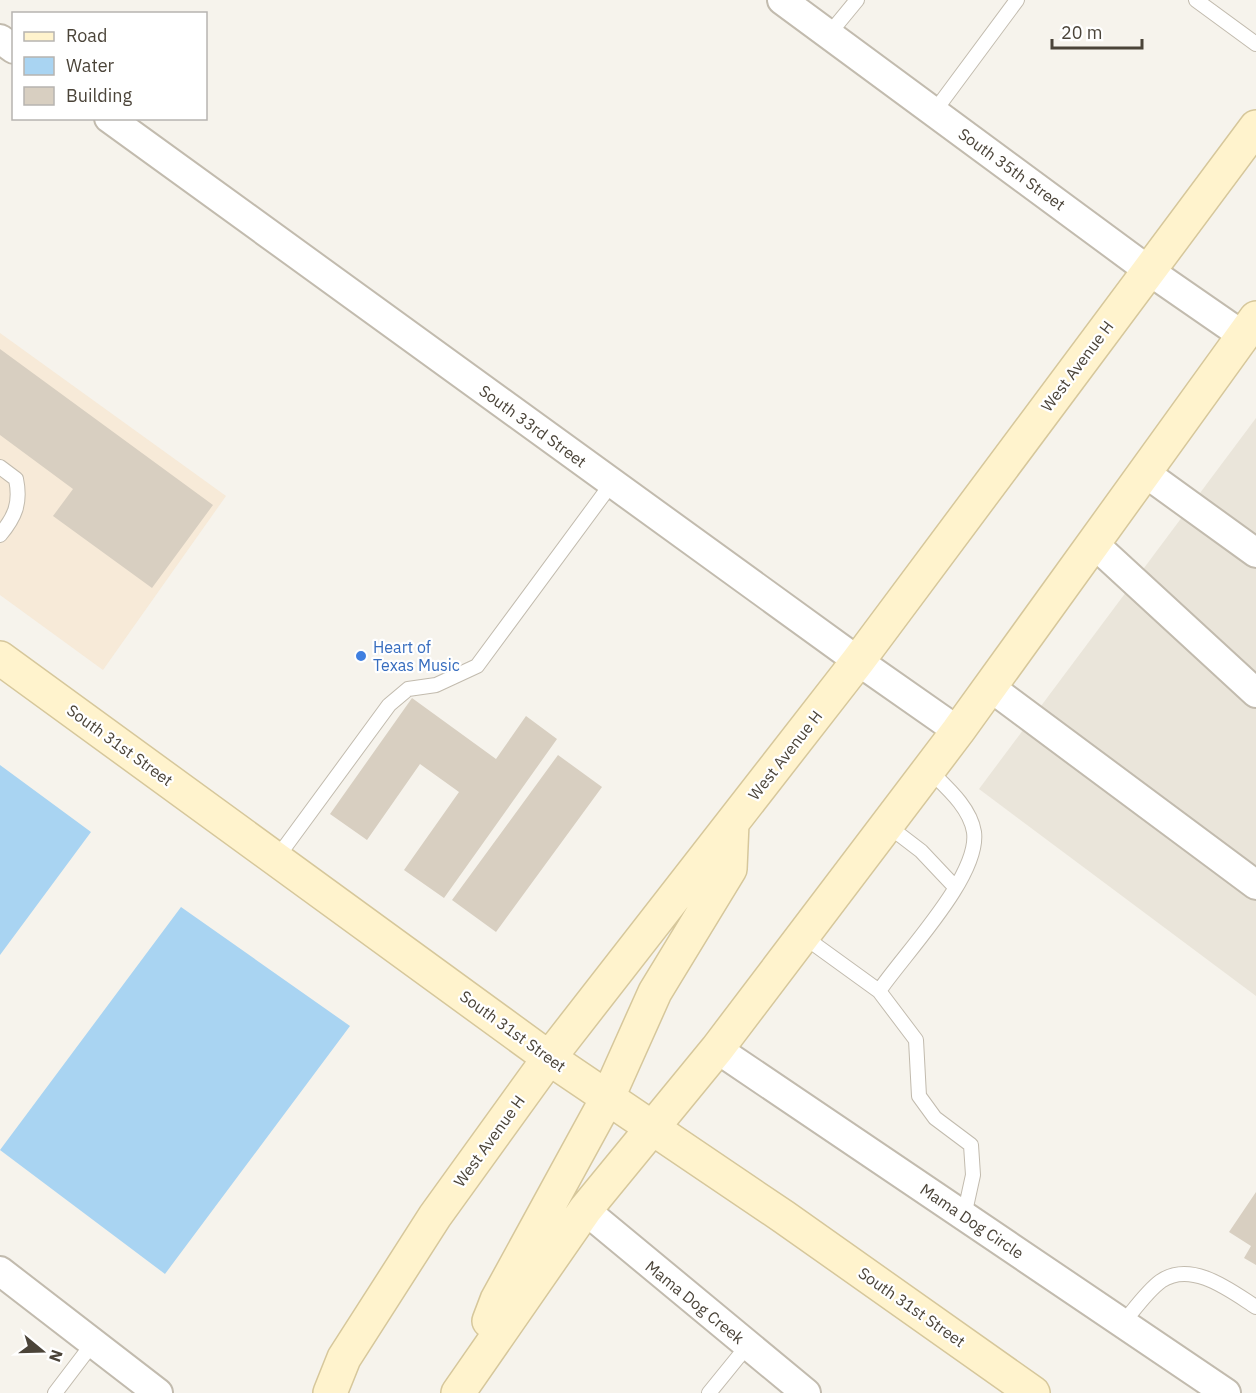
<svg xmlns="http://www.w3.org/2000/svg" width="1256" height="1393" font-family="'IBM Plex Sans',sans-serif">
  <rect width="100%" height="100%" fill="#f6f3ec"/>
  <!-- residential -->
  <path fill="#eae5da" d="M1256 418V996L979 789Z"/>
  <!-- commercial -->
  <path fill="#f7ead8" d="M0 333 226 496 103 670 0 595Z"/>
  <!-- water -->
  <path fill="#a9d4f2" d="M0 765 91 832 0 955Z
    M181 907 350 1026 165 1274 0 1150Z"/>
  <!-- building -->
  <path fill="#d8cfc1" d="M0 349 213 505 152 588 53 516 73 489 0 435Z
    M412 698 496 759 526 716 557 739 444 898 404 870 459 792 420 764 367 840 330 814Z
    M558 755 602 787 496 932 452 900Z
    M1256 1192V1265L1244 1258 1251 1246 1229 1232Z"/>
  <g fill="none" stroke-linecap="round" stroke-linejoin="round">
    <!-- lane casing -->
    <g stroke="#c2bbae" stroke-width="16">
      <path id="lane" d="M1196 0 1256 44
        M829 34 857 0
        M934 112 1017 0
        M0 467 16 479C21 503 15 517 0 535
        M887 825 921 851 955 887
        M276 859 389 705 408 689 436 685 477 666 612 483
        M803 936 879 991C904 954 980 876 974 832 970 807 946 787 929 770
        M879 991 916 1040 919 1096 935 1118 971 1145 973 1175 964 1216
        M1123 1323C1134 1310 1147 1291 1161 1281 1192 1260 1231 1291 1256 1307
        M55 1393 93 1343
        M709 1393 748 1345"/>
    </g>
    <!-- street casing -->
    <g stroke="#c2bbae" stroke-width="32">
      <path id="street" d="M782 0 1148 270 1242 335
        M0 39 14 49
        M109 118 858 661 958 731
        M1144 472 1256 553
        M1093 543 1256 693
        M990 687 1256 885
        M717 1049 1226 1393
        M585 1210 806 1393
        M0 1271 158 1393"/>
    </g>
    <!-- secondary casing -->
    <g stroke="#d6c79b" stroke-width="36">
      <path id="secondary" d="M0 658 549 1058 784 1217 1033 1393
        M489 1321 497 1300 608 1097 655 992 730 869 732 823
        M330 1393 344 1358 435 1216 549 1058 858 661 1256 127
        M458 1393 585 1210 717 1049 958 731 1256 318"/>
    </g>
    <!-- lane -->
    <use href="#lane" stroke="#fff" stroke-width="14"/>
    <!-- street -->
    <use href="#street" stroke="#fff" stroke-width="28"/>
    <!-- secondary -->
    <use href="#secondary" stroke="#fff3cd" stroke-width="33"/>
  </g>
  <!-- markers -->
  <circle fill="#3f7fe0" stroke="#fff" stroke-width="2" cx="361" cy="656" r="6"/>
  <g text-anchor="middle" stroke-width="4.5" stroke-linejoin="round" paint-order="stroke">
    <!-- street labels -->
    <g font-size="16" fill="#4b4439" stroke="#fff">
      <text transform="translate(1012 169) rotate(36)" y="6">South 35th Street</text>
      <text transform="translate(1077 366) rotate(-53)" y="6">West Avenue H</text>
      <text transform="translate(533 426) rotate(36)" y="6">South 33rd Street</text>
      <text transform="translate(120 745) rotate(36)" y="6">South 31st Street</text>
      <text transform="translate(785 755) rotate(-52)" y="6">West Avenue H</text>
      <text transform="translate(513 1031) rotate(36)" y="6">South 31st Street</text>
      <text transform="translate(489 1141) rotate(-54)" y="6">West Avenue H</text>
      <text transform="translate(972 1221) rotate(34)" y="6">Mama Dog Circle</text>
      <text transform="translate(695 1302) rotate(39)" y="6">Mama Dog Creek</text>
      <text transform="translate(912 1307) rotate(35)" y="6">South 31st Street</text>
    </g>
    <!-- shop labels -->
    <g font-size="16" fill="#366cbe" stroke="#fff" text-anchor="start">
      <text x="373" y="653">Heart of<tspan x="373" dy="18">Texas Music</tspan></text>
    </g>
  </g>
  <!-- legend -->
  <rect x="12" y="12" width="195" height="108" fill="#ffffff" stroke="#b7b4b0" stroke-width="1.5"/>
  <rect x="24" y="32" width="30" height="9" fill="#fff3cd" stroke="#b7b4b0" stroke-width="1.5"/>
  <text x="66" y="42" font-size="18" fill="#4b4439">Road</text>
  <rect x="24" y="57" width="30" height="18" fill="#a9d4f2" stroke="#b7b4b0" stroke-width="1.5"/>
  <text x="66" y="72" font-size="18" fill="#4b4439">Water</text>
  <rect x="24" y="87" width="30" height="18" fill="#d8cfc1" stroke="#b7b4b0" stroke-width="1.5"/>
  <text x="66" y="102" font-size="18" fill="#4b4439">Building</text>
  <!-- north arrow -->
  <g transform="translate(42 1351) rotate(109)" stroke="#ffffff" stroke-width="4.5" paint-order="stroke">
  <path d="M0-4.5L10 22L0 15L-10 22Z" fill="#4b4439"/>
  <text y="-9" font-size="16" font-weight="bold" text-anchor="middle" fill="#4b4439">N</text>
  </g>
  <!-- scale -->
  <path d="M1052 39v9h90v-9" fill="none" stroke="#4b4439" stroke-width="3"/>
  <text x="1061" y="39" font-size="18" fill="#4b4439" stroke="#ffffff" stroke-width="4.5" paint-order="stroke">20 m</text>
</svg>
